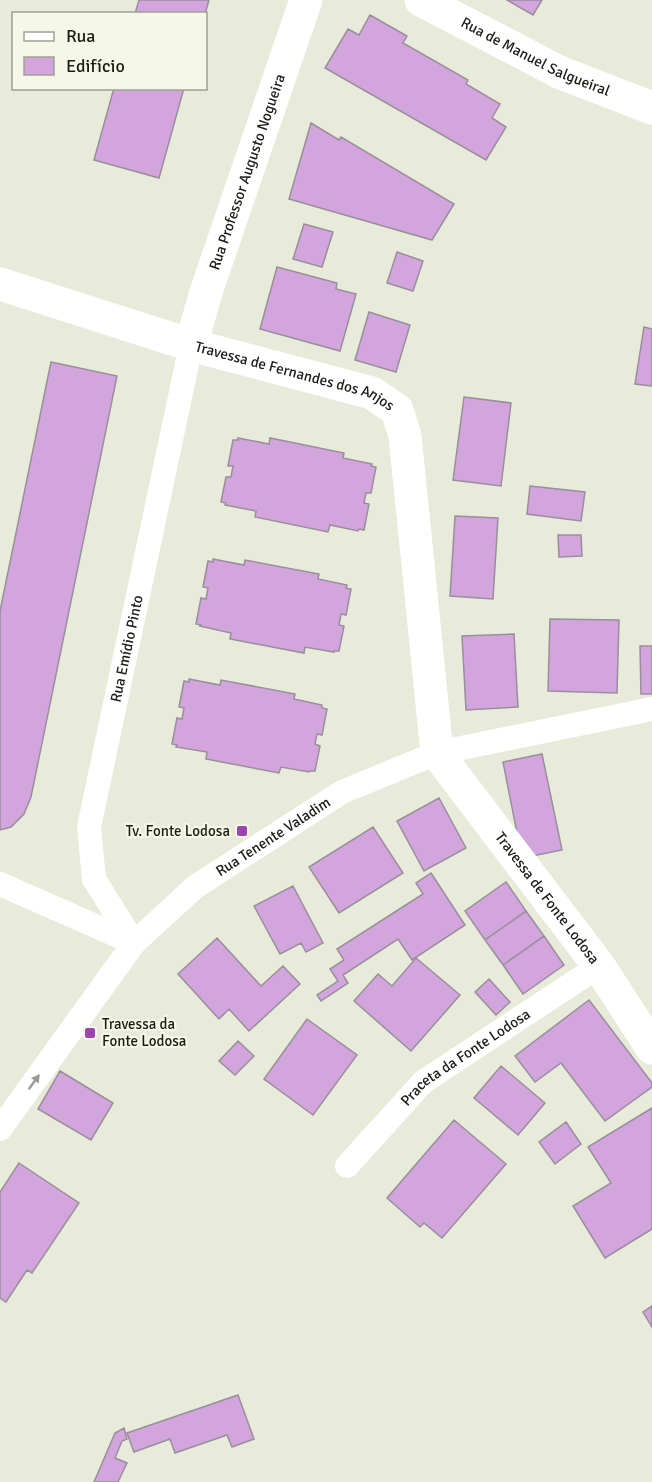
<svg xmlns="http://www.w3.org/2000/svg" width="652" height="1482" font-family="Signika,sans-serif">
  <rect width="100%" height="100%" fill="#e8ebd9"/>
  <!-- building -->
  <path fill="#d2a5dc" stroke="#998e9c" stroke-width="1.5" d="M139 0H209L205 14H135Z
    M507 0H542L533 15Z
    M370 15 407 36 403 43 468 80 466 84 500 104 492 118 506 127 486 160 325 68 348 29 359 35Z
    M114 88H184L159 178 94 160Z
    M311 123 339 140 341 137 454 204 432 240 289 199Z
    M304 224 333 232 322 267 293 259Z
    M397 252 423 261 413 291 387 283Z
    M277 267 337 283 336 289 356 294 340 351 260 329Z
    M369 312 410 325 396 372 355 360Z
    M644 327 652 329V386L635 384Z
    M51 362 117 376 31 797 24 814 11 827 0 830V611Z
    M464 397 511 403 501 486 453 480Z
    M238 438 269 444 270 438 344 453 343 458 372 464 371 466 376 467 371 493H366L364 503 369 504 364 530 359 529 358 531 330 525 328 532 255 517 256 511 225 505 226 503 221 502 226 477H231L233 466H228L233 440H238Z
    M530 486 585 492 581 521 527 514Z
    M455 516 498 518 493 599 450 596Z
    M558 535H581L582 556 559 557Z
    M213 559 244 565 245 560 319 574 318 579 347 585 346 588 351 589 346 615 341 614 339 625 344 626 339 651H334V652L305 647 304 653 230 639 231 633 200 626 201 625 196 624 201 598 206 599 208 588 203 587 208 561 213 562Z
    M550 619 619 620 617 693 548 691Z
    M514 634 518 707 466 710 462 636Z
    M640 646H652V694H641Z
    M189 679 220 685 221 680 295 694 294 699 322 705V708L327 709 322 735 317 734 315 744 320 746 315 771H310L309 772 281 767 279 773 206 759 207 752 176 747 177 745 172 744 177 718 182 719 184 708 179 707 184 681 189 682Z
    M542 754 562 850 522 858 503 762Z
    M439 798 466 848 424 871 397 821Z
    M373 827 403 873 339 913 309 867Z
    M431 873 465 925 412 960 398 939 343 975 348 983 321 1001 317 995 338 981 330 969 344 960 337 949 423 894 416 883Z
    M506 882 526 911 485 940 465 911Z
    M293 886 323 943 306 952 301 943 280 954 254 906Z
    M526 911 544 936 503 965 485 940Z
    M544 936 564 965 523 994 503 965Z
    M217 938 261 986 283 966 300 984 249 1031 229 1009 219 1019 178 974Z
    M416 958 460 995 411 1051 354 1001 378 974 392 986Z
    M489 979 510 1002 496 1015 475 992Z
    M589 1000 652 1083V1087L605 1121 561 1063 535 1082 515 1056Z
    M307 1019 357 1055 313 1115 264 1079Z
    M238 1041 254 1056 235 1075 219 1061Z
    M501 1066 545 1103 518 1135 474 1098Z
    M60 1071 113 1103 91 1140 38 1109Z
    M652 1108V1229L605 1258 573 1206 611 1183 588 1147Z
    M454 1120 506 1164 442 1238 424 1223 420 1227 387 1198Z
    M566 1122 581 1144 555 1164 539 1142Z
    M19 1163 79 1203 32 1273 27 1270 6 1302 0 1298V1192Z
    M652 1306V1327L643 1312Z
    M238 1395 254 1439 232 1447 227 1435 175 1453 170 1439 134 1452 127 1433Z
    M124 1428 127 1439 122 1441 115 1458 127 1463 118 1482H94L115 1433Z"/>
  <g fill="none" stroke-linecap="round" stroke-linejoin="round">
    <!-- street -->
    <g stroke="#fff" stroke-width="24">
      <path d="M0 884 134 943"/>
      <path id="s1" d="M134 943 94 879 89 827 191 345"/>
      <path id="s2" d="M0 1129 134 943 195 887 342 792 437 753 652 709"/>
      <path id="s3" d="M347 1166 423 1082 599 966"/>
    </g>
    <!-- secondary -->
    <g stroke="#fff" stroke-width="33">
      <path id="s4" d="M421 0 559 72 652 108"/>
      <path id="s5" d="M0 284 191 345 372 393 397 410 405 436 437 753 599 966 652 1048"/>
      <path id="s6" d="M191 345 206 292 306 0"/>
    </g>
  </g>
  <!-- one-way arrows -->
  <defs><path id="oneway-solid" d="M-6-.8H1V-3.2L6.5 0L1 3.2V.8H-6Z" transform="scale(1.5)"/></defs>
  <use fill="#999997" href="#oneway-solid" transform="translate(34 1082) rotate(-54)"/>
  <!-- markers -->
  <g fill="#9c44b0" stroke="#f5f8e6" stroke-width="2">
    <rect x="236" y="825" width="12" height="12" rx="3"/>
    <rect x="84" y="1027" width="12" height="12" rx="3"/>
  </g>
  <g text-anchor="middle" stroke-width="4.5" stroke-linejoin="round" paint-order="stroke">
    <!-- street labels -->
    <g font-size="15" fill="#1c1d17" stroke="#f5f8e6">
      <text dy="5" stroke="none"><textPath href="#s4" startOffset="128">Rua de Manuel Salgueiral</textPath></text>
      <text dy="5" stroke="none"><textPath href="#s6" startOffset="182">Rua Professor Augusto Nogueira</textPath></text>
      <text dy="5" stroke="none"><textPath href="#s5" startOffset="309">Travessa de Fernandes dos Anjos</textPath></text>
      <text dy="5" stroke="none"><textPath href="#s1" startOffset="310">Rua Emídio Pinto</textPath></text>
      <text dy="5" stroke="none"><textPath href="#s2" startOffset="405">Rua Tenente Valadim</textPath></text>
      <text dy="5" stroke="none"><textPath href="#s5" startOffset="946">Travessa de Fonte Lodosa</textPath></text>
      <text dy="5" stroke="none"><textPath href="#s3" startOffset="162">Praceta da Fonte Lodosa</textPath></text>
    </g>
    <!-- poi labels -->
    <g font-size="15" fill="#1c1d17" stroke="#f5f8e6" text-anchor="end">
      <text x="230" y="836">Tv. Fonte Lodosa</text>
      <text x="102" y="1029" text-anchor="start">Travessa da<tspan x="102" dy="17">Fonte Lodosa</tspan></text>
    </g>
  </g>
  <!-- legend -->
  <rect x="12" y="12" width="195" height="78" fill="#f5f8e6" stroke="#9ea093" stroke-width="1.5"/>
  <rect x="24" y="32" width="30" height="9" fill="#ffffff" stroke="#9ea093" stroke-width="1.5"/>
  <text x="66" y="42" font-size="18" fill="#1c1d17">Rua</text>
  <rect x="24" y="57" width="30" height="18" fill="#d2a5dc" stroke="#9ea093" stroke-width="1.5"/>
  <text x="66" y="72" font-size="18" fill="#1c1d17">Edifício</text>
</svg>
